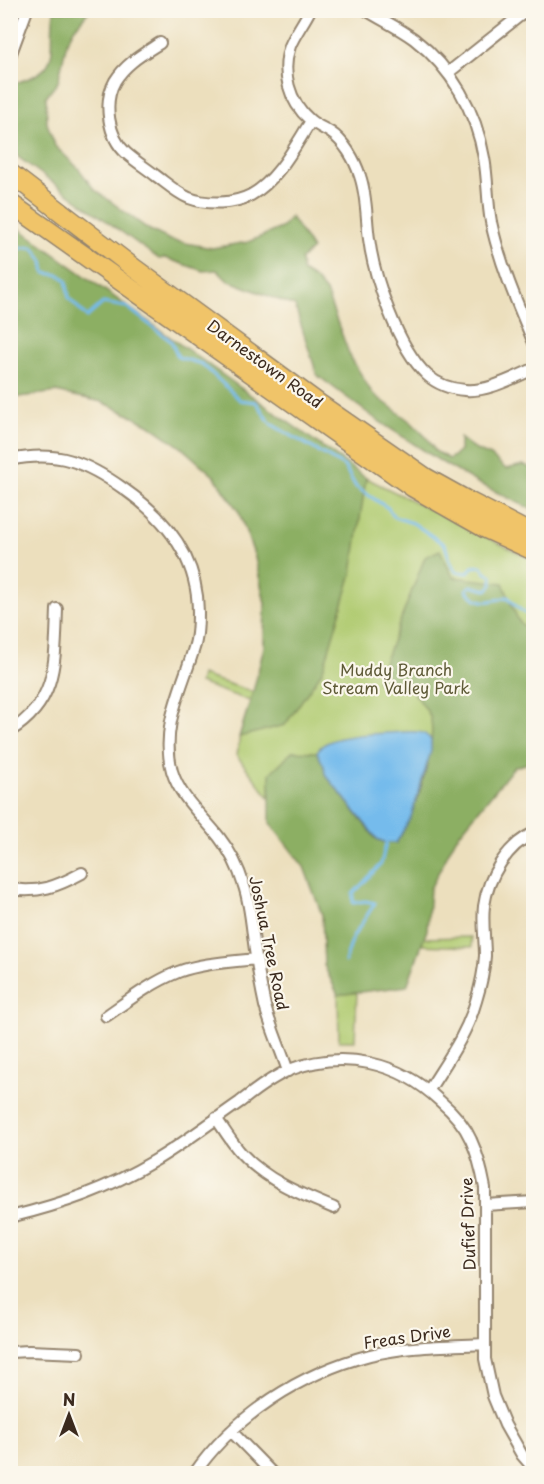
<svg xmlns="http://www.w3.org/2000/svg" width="544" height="1484" font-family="'Playpen Sans',sans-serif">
  <rect width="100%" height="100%" fill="#fbf7ec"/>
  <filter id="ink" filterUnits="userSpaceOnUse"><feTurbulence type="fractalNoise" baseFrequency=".0167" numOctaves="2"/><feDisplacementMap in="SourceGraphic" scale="12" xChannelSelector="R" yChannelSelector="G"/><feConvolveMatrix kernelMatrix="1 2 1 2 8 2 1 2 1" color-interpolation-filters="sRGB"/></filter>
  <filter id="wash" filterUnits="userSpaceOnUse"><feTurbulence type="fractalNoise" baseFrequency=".008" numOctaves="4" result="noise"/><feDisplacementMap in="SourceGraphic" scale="24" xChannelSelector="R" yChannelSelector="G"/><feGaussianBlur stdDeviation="1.35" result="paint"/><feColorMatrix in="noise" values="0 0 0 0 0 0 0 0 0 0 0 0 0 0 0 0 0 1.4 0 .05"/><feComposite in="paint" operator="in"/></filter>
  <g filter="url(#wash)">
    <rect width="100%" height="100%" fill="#ecdfbd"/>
    <!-- green -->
    <path fill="#b0cb71" stroke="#767a48" stroke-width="1.5" d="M10 231 365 485 366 478 533 560V759L498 773 431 847 420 938 471 937 472 947 419 945 357 992 355 1041H339L338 995 324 965 322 888 283 815 237 756 240 734 250 701 199 683 201 675 254 692 264 647 265 603 255 557 239 512 215 477 181 447 148 424 103 402 56 392 11 398Z"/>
    <!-- forest -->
    <path fill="#8caf63" stroke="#646c40" stroke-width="1.5" d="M54 11H89L74 29 67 42 58 82 46 97 47 123 55 146 79 169 94 189 148 229 170 240 212 248 248 242 281 228 291 217 312 249 301 259 302 271 315 279 326 292 350 356 372 393 411 422 427 438 435 451 449 459 460 451V438L476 450 491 456 506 469 523 465 533 468V510L476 482 443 463 377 420 317 375 295 306 227 280 217 270 203 271 165 258 159 259 18 157 14 146 11 147V92L15 83C65 69 48 50 54 11Z
      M10 222 366 478 352 573 323 670 285 725 239 737 253 692 264 647 265 603 255 557 239 512 215 477 181 447 148 424 103 402 56 392 11 398Z
      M440 550 453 577 503 583 518 620 533 636V762L514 767 456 838 430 889 427 930 407 986 338 995 324 965 322 915 304 867 270 823V773L293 751 317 752 324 766 325 774 376 839 386 843H396C414 817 436 752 431 720 429 710 417 698 411 689L377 681 425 557Z"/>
    <!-- water -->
    <path fill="#75bbec" stroke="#587285" stroke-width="1.5" d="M401 732C414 732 423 729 431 740V751L411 817 396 843H386L377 839 325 774 324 766 317 752C324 733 382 734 401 732Z"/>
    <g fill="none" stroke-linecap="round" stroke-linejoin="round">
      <!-- stream -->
      <path stroke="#75bbec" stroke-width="3" d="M10 249 33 247 43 261 45 273 60 275 66 280 69 298 87 317 103 303 127 307 171 341 178 357 202 364 240 400 256 402 271 424 344 466 356 487 388 508 394 517 413 523 445 545 450 561 456 572 468 573 472 567 481 566 486 573 492 576V585L487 590 470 586 466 590C481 607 489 601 508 597 515 605 523 615 534 616
        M345 962 353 937 375 903 365 901 353 903V894L381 864 386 843"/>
    </g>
  </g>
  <g filter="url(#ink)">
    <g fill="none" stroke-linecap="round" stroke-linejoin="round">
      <!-- street casing -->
      <g stroke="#94846e" stroke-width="14">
        <path id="street" d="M310 10C304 22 295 34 290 46 281 72 289 102 310 120 316 125 323 128 330 132 344 141 355 160 360 176 367 196 366 218 369 239 374 278 398 348 427 375 437 384 451 389 465 390 488 392 512 378 534 369
          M366 10C382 20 399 28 414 39 452 68 476 111 484 158 488 179 487 201 491 222 500 264 517 303 534 343
          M160 43C143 54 126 63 115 81 103 102 108 137 126 153 135 161 146 168 155 175 166 183 177 193 189 198 208 205 234 204 251 195 278 180 295 146 311 121
          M10 56 27 10
          M449 72 527 10
          M10 460C58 450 86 462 124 489 167 519 198 558 198 612 198 624 198 637 194 648 182 689 160 727 172 771 180 798 203 816 219 837 230 851 239 869 244 886 252 910 252 937 257 962 259 977 262 992 265 1006 271 1028 281 1050 288 1071
          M10 731C58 702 55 659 57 609
          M10 889C40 893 56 887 82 873
          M106 1016C129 1000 151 983 178 972 202 963 231 962 256 959
          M429 1090C447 1061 467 1034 476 1001 480 988 484 971 485 956 485 940 482 922 484 906 488 877 507 845 534 833
          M216 1118C224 1130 232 1143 241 1153 267 1181 300 1194 334 1208
          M485 1205 534 1202
          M10 1217C63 1204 107 1189 154 1161 183 1144 211 1122 240 1102 255 1090 271 1078 289 1070 343 1049 399 1062 440 1101 453 1112 464 1124 471 1140 478 1155 482 1172 485 1188V1359L493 1396 505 1425 522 1455 534 1469
          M10 1352 29 1351 79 1353
          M231 1431 273 1474
          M194 1474C235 1415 301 1373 370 1355 407 1346 446 1346 484 1344"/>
      </g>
      <!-- primary casing -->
      <g stroke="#94846e" stroke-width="21">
        <path id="primary" d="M10 173 134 268 321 405 425 477 470 502 534 535
          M10 203 412 487 486 529 534 551"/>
      </g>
      <!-- street -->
      <use href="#street" stroke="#fff" stroke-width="10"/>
      <!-- primary -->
      <use href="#primary" stroke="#f0c469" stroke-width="18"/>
    </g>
  </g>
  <g text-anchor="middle" stroke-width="4.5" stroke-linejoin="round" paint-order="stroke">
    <!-- street labels -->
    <g font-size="16" fill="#3b2a1e" stroke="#fbf7ec">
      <text transform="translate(265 364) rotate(36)" y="6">Darnestown Road</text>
      <text transform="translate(269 943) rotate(78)" y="6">Joshua Tree Road</text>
      <text transform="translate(468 1224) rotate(-92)" y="6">Dufief Drive</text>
      <text transform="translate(407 1337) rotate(-8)" y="6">Freas Drive</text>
    </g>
    <!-- park labels -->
    <g font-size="16" fill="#5e5a37" stroke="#fbf7ec">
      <text x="396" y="676">Muddy Branch<tspan x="396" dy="18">Stream Valley Park</tspan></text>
    </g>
  </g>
  <!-- margin -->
  <rect width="544" height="1484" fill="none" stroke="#fbf7ec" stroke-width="36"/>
  <!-- north arrow -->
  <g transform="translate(69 1415)" stroke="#fbf7ec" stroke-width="4.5" paint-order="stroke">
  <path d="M0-4.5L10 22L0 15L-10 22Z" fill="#3b2a1e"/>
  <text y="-9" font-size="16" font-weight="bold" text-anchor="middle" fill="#3b2a1e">N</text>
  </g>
</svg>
